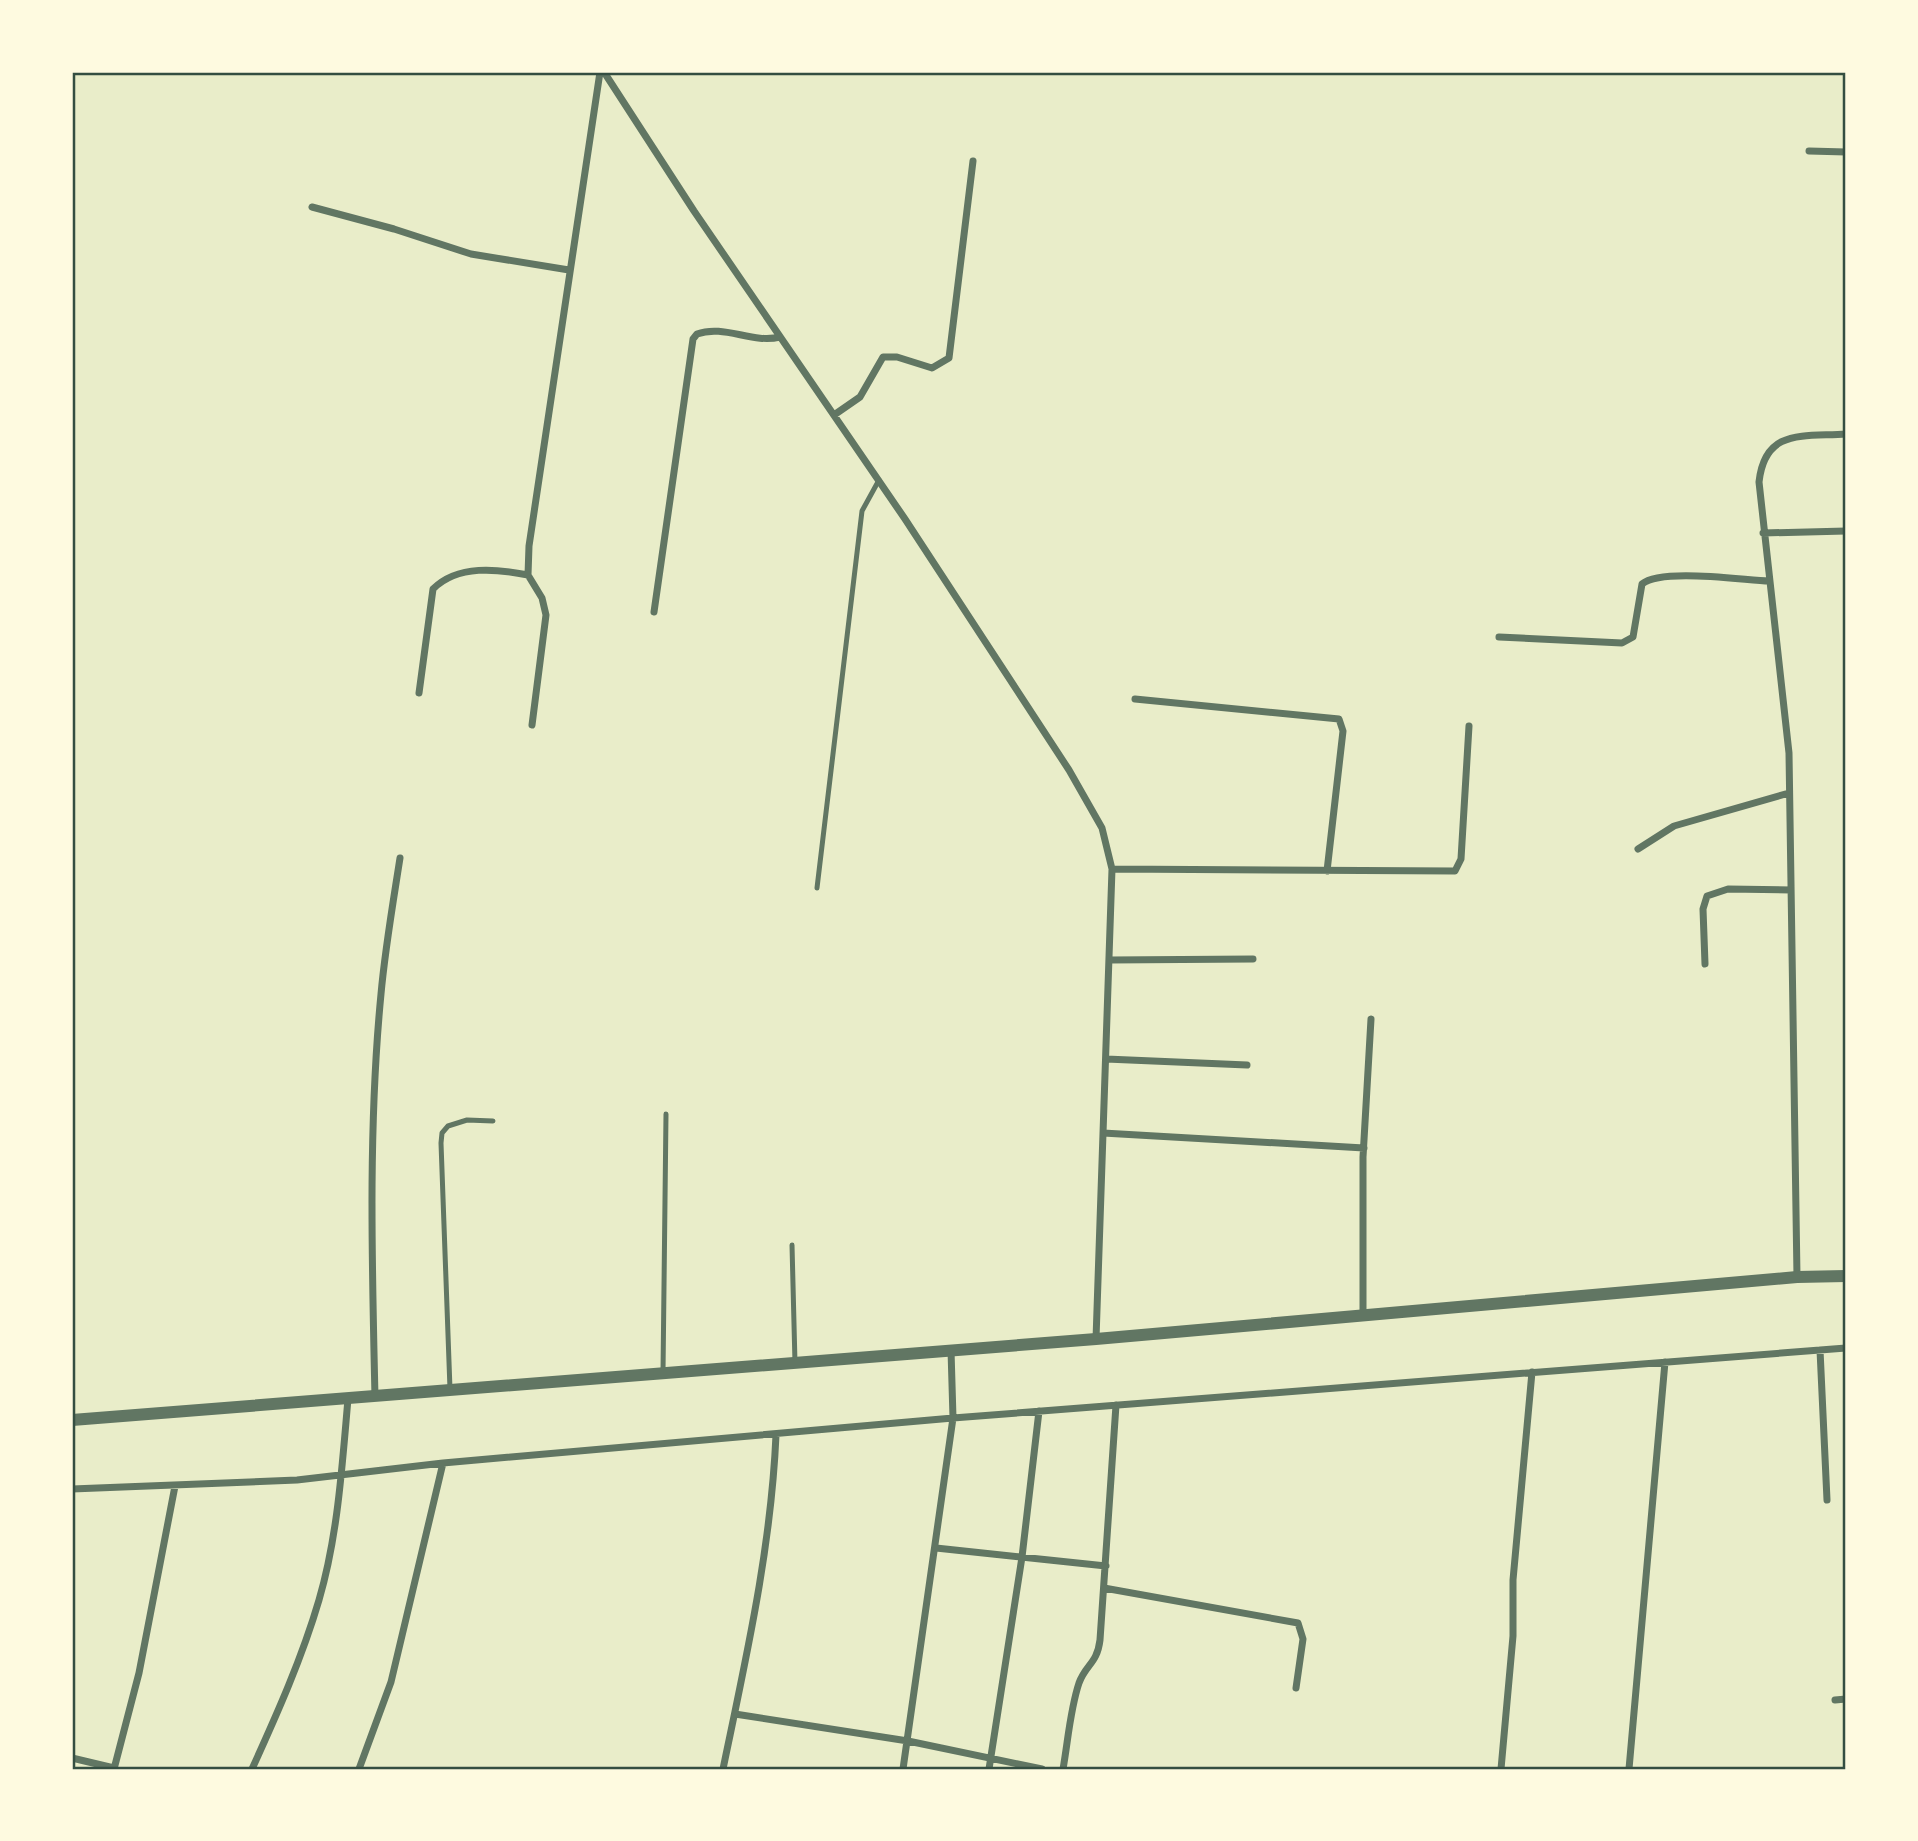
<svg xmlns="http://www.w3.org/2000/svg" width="1918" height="1841" font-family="'Playfair Display',serif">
  <rect width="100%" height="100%" fill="#e9edc9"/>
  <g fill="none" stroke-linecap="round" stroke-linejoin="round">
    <!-- service -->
    <path stroke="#617663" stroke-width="5" d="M817 888 862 511 879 480
      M792 1245 795 1363
      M663 1373 666 1114
      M450 1389 441 1143 442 1133 448 1126 467 1120 493 1121"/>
    <!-- minor -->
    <path stroke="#617663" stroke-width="7" d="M604 72 694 211 905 519 1069 770 1102 828 1112 869 1096 1339
      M1809 151 1846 152
      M312 207 394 229 471 254 569 270
      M834 415 860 397 883 357H897L932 368 949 358 973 161
      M1763 533 1846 531
      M654 612 693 339 697 334C724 324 752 344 780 337
      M1499 637 1622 643 1633 637 1642 584C1661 568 1742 580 1769 581
      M419 693 433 589C458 564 498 569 528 575
      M1135 699 1339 719 1343 731 1327 871
      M532 725 546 615 542 598 528 575 529 546 600 72
      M1638 849 1674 826 1789 793
      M1112 869 1455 871 1461 859 1469 726
      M1110 960 1253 959
      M1705 964 1703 909 1707 896 1728 889 1791 890
      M1106 1059 1247 1065
      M1103 1133 1364 1148
      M1797 1277 1789 753 1759 482C1765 428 1803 437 1846 434
      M1363 1315V1157L1371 1019
      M1820 1350 1827 1500
      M375 1397C372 1263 368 1128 381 994 385 949 393 903 400 858
      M72 1489 297 1480 443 1463 953 1418 1846 1348
      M936 1548 1106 1566
      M1104 1588 1298 1623 1303 1639 1296 1688
      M1835 1700 1846 1699
      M735 1714 908 1741 1042 1769
      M72 1758 114 1768
      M114 1769 139 1673 175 1486
      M252 1769C277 1714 302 1658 319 1600 338 1535 342 1466 348 1399
      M359 1769 391 1682 443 1463
      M723 1769C746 1658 771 1549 776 1435
      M903 1769 953 1418 951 1350
      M989 1769 1022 1557 1039 1411
      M1063 1769C1068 1741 1070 1710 1079 1683 1086 1664 1097 1664 1100 1640L1116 1405
      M1501 1769 1513 1636V1580L1532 1372
      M1629 1769 1665 1362"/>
    <!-- tertiary -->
    <path stroke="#617663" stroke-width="12" d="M72 1420 1096 1339 1797 1277 1846 1276"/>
  </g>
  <!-- border -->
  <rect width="1918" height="1841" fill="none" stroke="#fefae0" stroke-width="147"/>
  <rect x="74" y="74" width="1770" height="1694" fill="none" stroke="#344e41" stroke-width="2.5"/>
</svg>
